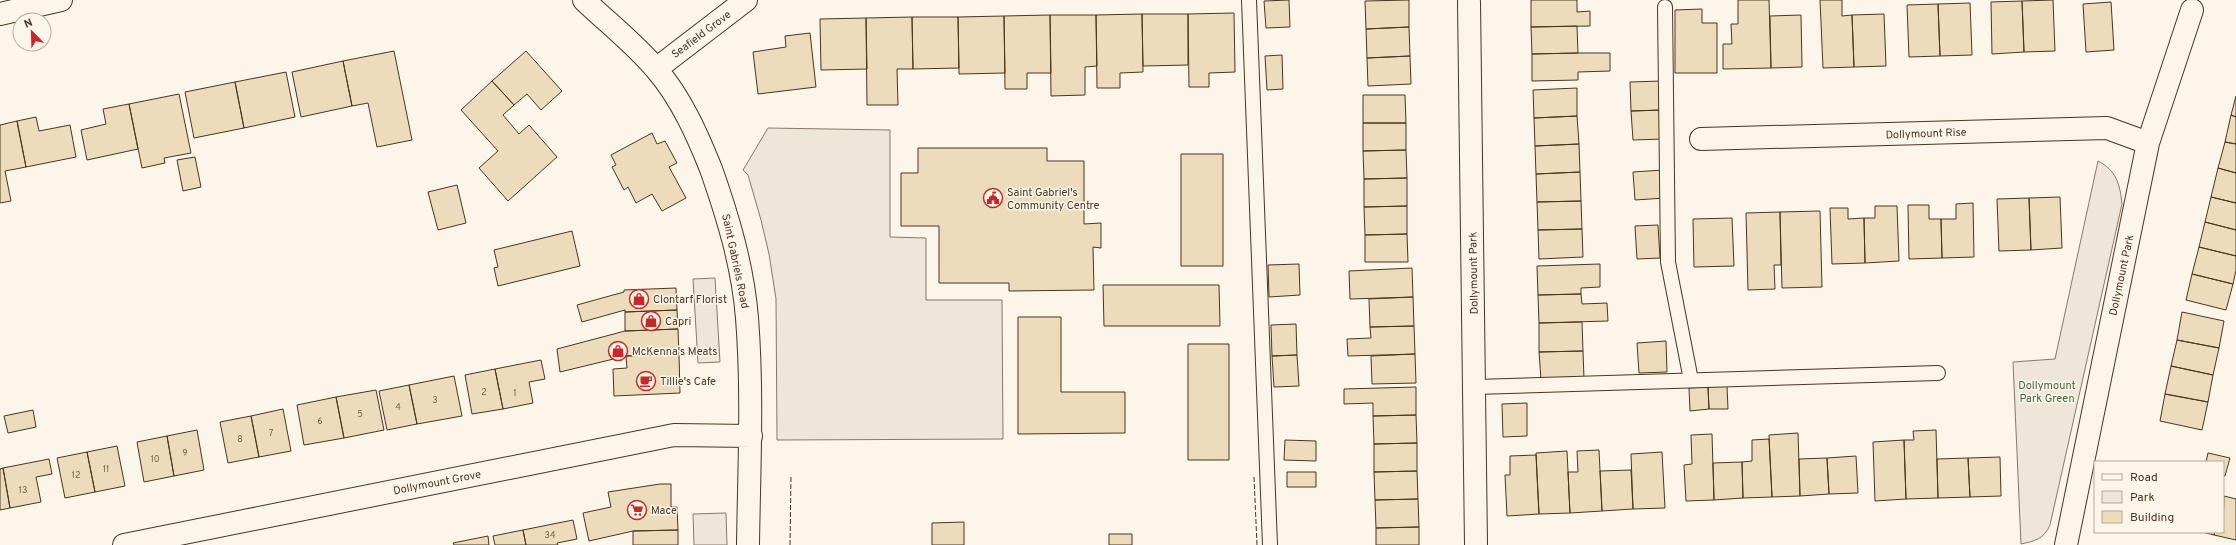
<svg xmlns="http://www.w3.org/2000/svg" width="2236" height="545" font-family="Overpass,sans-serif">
  <rect width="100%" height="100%" fill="#fbf6e9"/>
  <!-- green -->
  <path fill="#ede6d9" stroke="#887966" d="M2098 161C2116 170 2120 184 2122 204L2050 525C2044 539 2035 541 2021 544L2013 362 2055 359Z"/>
  <!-- parking -->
  <path fill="#ede7d9" stroke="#887966" d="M768 128 890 130V237L926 238V300H1002L1003 439 777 440 776 299 769 254 761 220 748 175 743 170Z
    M715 278 720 362 698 363 693 279Z
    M726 513 727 545H694L693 514Z"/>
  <!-- building -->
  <path fill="#ecdcbc" stroke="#4a3520" d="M1289 0 1290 27 1266 28 1264 1Z
    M1409 0V27L1366 29 1365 1Z
    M1531 0H1577V12L1590 11V26L1531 27Z
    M1738 0H1769L1771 68 1723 69V44H1732L1731 24H1738Z
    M1820 0H1842V16L1852 15 1854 67 1823 68Z
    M2053 0 2055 51 2024 52 2022 1Z
    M2022 1 2024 52 1992 54 1991 2Z
    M2111 2 2114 50 2086 52 2083 4Z
    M1970 3 1972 55 1940 56 1938 4Z
    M1938 4 1940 56 1909 57 1907 5Z
    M1702 9V23H1717V73H1675V10Z
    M1234 13 1235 72 1209 73V87H1189L1188 14Z
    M1142 14H1188V65L1143 66Z
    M1142 14 1143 72 1120 73V88H1097L1096 15Z
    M1884 14 1886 66 1854 67 1852 15Z
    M1050 15H1096L1097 66 1085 67V95L1051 96Z
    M1050 15 1051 73H1027V89H1005L1004 16Z
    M1801 15 1802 67 1771 68 1770 16Z
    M1004 16 1005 73 959 74 958 17Z
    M912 17H958L959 68 913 69Z
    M912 17 913 69H897L898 105H867L866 18Z
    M866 18 867 69 821 70 820 19Z
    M1577 26 1578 53 1532 54 1531 27Z
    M1409 27 1410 56 1367 58 1366 29Z
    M810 33 816 87 758 94 753 52 786 47 785 36Z
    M394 51 412 140 377 147 368 103 352 106 343 61Z
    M526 51 562 91 541 110 527 94 514 105 492 81Z
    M1578 53H1610V71L1578 72V80L1532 81V54Z
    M1282 55 1283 89 1267 90 1265 56Z
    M1410 56 1411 84 1368 86 1367 58Z
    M343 61 352 106 301 117 292 72Z
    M286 72 295 117 244 128 235 82Z
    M492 81 514 105 503 115 519 134 529 125 557 157 508 201 479 168 498 151 461 110Z
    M1661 81 1662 110 1631 111 1630 82Z
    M235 82 244 128 194 138 185 92Z
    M1577 88V116L1534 118 1533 90Z
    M179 94 191 153 164 158 165 163 142 168 129 104Z
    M1363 95H1405L1406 123H1363Z
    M2236 96V117L2231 115Z
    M129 104 138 149 87 160 81 130 106 124 103 109Z
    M1662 110 1663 139 1633 140 1631 111Z
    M2231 115 2236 117V144L2225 142Z
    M1577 116 1579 144 1535 146 1534 118Z
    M36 117 39 131 70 125 76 157 26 167 17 121Z
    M17 121 26 167 5 171 11 201 0 203V125Z
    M1363 123H1406V150L1363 151Z
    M652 133 657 144 665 141 677 163 669 167 686 198 662 211 652 194 636 203 628 187 624 190 612 167 616 165 611 155Z
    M2225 142 2236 144V173L2218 168Z
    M1579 144 1580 172 1536 174 1535 146Z
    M918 148H1047V161H1084V224L1101 223V248L1093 247 1094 290 1009 291V283H939V226H901V173H918Z
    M1406 150 1407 178 1364 179 1363 151Z
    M1181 154H1223V266H1181Z
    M195 157 201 187 183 191 177 160Z
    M2218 168 2236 173V203L2211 197Z
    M1663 170 1665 198 1635 200 1633 172Z
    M1580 172 1581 201 1537 202 1536 174Z
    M1407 178V206L1364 207V179Z
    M457 185 466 223 438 230 428 192Z
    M2060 197 2062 248 2031 250 2029 198Z
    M2211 197 2236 203V230L2205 222Z
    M2029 198 2031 250 1999 251 1997 199Z
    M1581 201 1582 229 1538 230 1537 202Z
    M1973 203 1974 257 1942 258 1941 219H1956V204Z
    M1908 205H1929V219H1941L1942 258 1909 259Z
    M1407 206V234L1365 235 1364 207Z
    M1875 206H1897L1899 261 1865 263 1864 218H1875Z
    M1830 208H1848V219L1864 218 1865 263 1832 264Z
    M1820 211 1822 287 1782 288 1780 212Z
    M1780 212 1781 265H1774L1775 289 1748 290 1746 213Z
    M1732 218 1734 266 1694 267 1693 219Z
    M2205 222 2236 230V256L2199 247Z
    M1658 225 1660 258 1637 259 1635 226Z
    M1582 229 1583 257 1539 259 1538 230Z
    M572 231 580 266 498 286 494 268 498 267 494 250Z
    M1407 234 1408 262H1365V235Z
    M2199 247 2236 256V270L2233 284 2192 274Z
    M1299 264 1300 295 1269 297 1268 265Z
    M1600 264V287L1581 288V294L1538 295 1537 266Z
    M1412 268 1413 297 1350 299 1349 271Z
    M2192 274 2233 284 2226 310 2186 300Z
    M1103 285H1219L1220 326H1104Z
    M676 288 677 310 625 312V310L582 322 577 305 624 292V290Z
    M1581 294 1582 304 1607 303 1608 321 1539 323 1538 295Z
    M1413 297 1414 326 1370 327 1369 299Z
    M677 310 678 329 625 331V312Z
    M2182 312 2224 321 2219 348 2177 340Z
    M1018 317H1061V392H1125V433L1018 434Z
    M1582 322 1583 351 1539 352V323Z
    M1296 324 1297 355 1272 356 1271 325Z
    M1414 326 1415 354 1348 356 1347 339 1371 338 1370 327Z
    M678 329 679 354 626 356 560 372 557 349 625 331Z
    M2177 340 2219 348 2213 375 2171 366Z
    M1666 341 1667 372 1639 373 1637 343Z
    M1188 344H1229V460H1188Z
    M1583 351 1584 379 1541 380 1539 352Z
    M679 354 680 393 614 396 613 369 627 368 626 356Z
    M1415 354 1416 383 1372 384 1371 356Z
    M1297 355 1299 386 1274 387 1272 356Z
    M541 360 545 379 529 382 533 403 503 409 495 369Z
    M2171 366 2213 375 2208 402 2165 394Z
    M495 369 503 409 472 414 465 375Z
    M454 376 462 416 417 424 409 385Z
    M409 385 417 424 387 430 379 391Z
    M1727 386 1728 409H1709L1708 387Z
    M1416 387V415L1373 416V403L1344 404V389Z
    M1708 387 1709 409 1690 411 1689 388Z
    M376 390 384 430 344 438 336 397Z
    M2165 394 2208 402 2202 430 2160 421Z
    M336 397 344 438 304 445 297 405Z
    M1527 403V436L1503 437 1502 404Z
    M283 409 291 451 259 457 251 416Z
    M33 410 36 427 8 433 4 416Z
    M1416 415 1417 443 1374 444 1373 416Z
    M251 416 259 457 228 463 220 422Z
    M197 430 204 470 174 476 167 436Z
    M1936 430 1938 498 1906 499 1904 440H1914L1913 431Z
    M1798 433 1800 496 1772 497 1769 435Z
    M1712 434 1714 500 1686 501 1684 465 1692 464 1691 435Z
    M167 436 174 476 144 482 137 442Z
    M1769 439 1772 497 1743 498 1742 462 1752 461V440Z
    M1285 440 1316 441V461L1284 460Z
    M1904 440 1906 499 1875 501 1873 442Z
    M1417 443V471L1374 472V444Z
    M117 446 125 486 95 492 87 452Z
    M1599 450 1602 511 1570 513 1568 472H1578L1577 451Z
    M1567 451 1570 513 1539 514 1536 453Z
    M87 452 95 492 65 498 57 458Z
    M1662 452 1665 508 1633 509 1631 454Z
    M2208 453 2230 458 2225 476H2223V462H2206Z
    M1536 455 1539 514 1507 516 1505 475H1510V456Z
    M1856 456 1858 493 1829 494 1827 458Z
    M2000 457 2001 496 1970 497 1968 458Z
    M1827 458 1829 494 1800 496 1799 459Z
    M1968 458 1970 497 1938 498 1937 459Z
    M49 459 52 474 36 477 41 502 10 508 3 468Z
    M1742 462 1743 498 1714 500 1713 463Z
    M3 468 10 508 0 510V469Z
    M1631 470 1633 509 1602 511 1600 471Z
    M1417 471 1418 499 1375 500 1374 472Z
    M1287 472H1316V487H1287Z
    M660 484H671V507H677L678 530 633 531 589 541 583 513 611 507 608 492Z
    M2224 496 2236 499V540L2214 535 2215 532H2223Z
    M1418 499 1419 527 1376 528 1375 500Z
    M573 520 577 539 557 543 558 545H526L523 530Z
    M964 522V545H932V523Z
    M1419 527V545H1376V528Z
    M523 530 526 545H495L493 536Z
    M678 530V545H633V531Z
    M2202 532H2215L2214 535Z
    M1109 534H1132V545H1109Z
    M488 536 489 545H454L453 543Z"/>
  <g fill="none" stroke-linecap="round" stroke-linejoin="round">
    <!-- service casing -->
    <g stroke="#4a3520" stroke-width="16">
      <path id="service" d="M1249 0 1270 545
        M1665 7 1668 262 1691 380
        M1475 387 1938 373"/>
    </g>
    <!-- minor casing -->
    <g stroke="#4a3520" stroke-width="24">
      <path id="minor" d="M584 0C608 23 635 44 656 69 681 98 697 134 711 169 728 217 743 267 747 318 753 394 749 470 748 545
        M1469 2 1476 545
        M0 14 61 0
        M656 69 746 0
        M1701 139 2107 128 2148 143
        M124 545 674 435 751 436
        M2066 545 2148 143 2192 10"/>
    </g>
    <!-- service -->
    <use href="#service" stroke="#fbf6e9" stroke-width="14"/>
    <!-- minor -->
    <use href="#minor" stroke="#fbf6e9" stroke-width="22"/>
    <!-- fence -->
    <path stroke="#4a3520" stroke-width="1" stroke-dasharray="5 2" stroke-linecap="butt" d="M1254 477 1257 545
      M790 545 791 477"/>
  </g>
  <!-- icons -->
  <defs>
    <g id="civic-ring" transform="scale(1)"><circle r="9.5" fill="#fbf6e9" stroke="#c62828" stroke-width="1.5"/><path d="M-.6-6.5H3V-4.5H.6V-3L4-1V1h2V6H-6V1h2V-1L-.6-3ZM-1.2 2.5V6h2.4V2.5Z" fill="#c62828"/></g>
    <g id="shop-ring" transform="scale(1)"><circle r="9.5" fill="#fbf6e9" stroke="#c62828" stroke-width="1.5"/><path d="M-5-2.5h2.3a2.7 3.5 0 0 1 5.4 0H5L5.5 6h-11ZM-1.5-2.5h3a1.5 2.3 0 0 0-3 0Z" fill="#c62828"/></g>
    <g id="cafe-ring" transform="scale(1)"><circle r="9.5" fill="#fbf6e9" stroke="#c62828" stroke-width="1.5"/><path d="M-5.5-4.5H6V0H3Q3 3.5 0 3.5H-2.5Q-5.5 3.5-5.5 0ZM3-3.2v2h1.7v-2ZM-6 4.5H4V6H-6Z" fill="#c62828"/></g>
    <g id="supermarket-ring" transform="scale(1)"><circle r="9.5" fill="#fbf6e9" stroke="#c62828" stroke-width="1.5"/><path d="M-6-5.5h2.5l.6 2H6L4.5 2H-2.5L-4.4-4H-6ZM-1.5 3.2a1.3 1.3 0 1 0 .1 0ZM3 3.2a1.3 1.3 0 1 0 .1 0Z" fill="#c62828"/></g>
  </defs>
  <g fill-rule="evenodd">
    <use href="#civic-ring" x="993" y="198"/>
    <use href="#shop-ring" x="639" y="299"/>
    <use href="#shop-ring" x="651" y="321"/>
    <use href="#shop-ring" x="618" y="351"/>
    <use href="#cafe-ring" x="646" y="381"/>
    <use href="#supermarket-ring" x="637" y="510"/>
  </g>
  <g text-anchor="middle" stroke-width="3" stroke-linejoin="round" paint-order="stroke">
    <!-- number labels -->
    <g font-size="9" fill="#725f47">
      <text x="484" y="395">2</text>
      <text x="515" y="396">1</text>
      <text x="435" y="403">3</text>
      <text x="398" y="410">4</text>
      <text x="360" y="417">5</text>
      <text x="320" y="424">6</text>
      <text x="271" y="436">7</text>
      <text x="240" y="442">8</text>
      <text x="185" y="456">9</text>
      <text x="155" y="462">10</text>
      <text x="106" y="472">11</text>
      <text x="76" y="478">12</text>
      <text x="23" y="493">13</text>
      <text x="550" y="538">34</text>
    </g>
    <!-- street labels -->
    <g font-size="11" fill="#4a3520" stroke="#fbf6e9">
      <text transform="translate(701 34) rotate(-37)" y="4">Seafield Grove</text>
      <text transform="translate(1926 133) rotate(-2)" y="4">Dollymount Rise</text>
      <text transform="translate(736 261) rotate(78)" y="4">Saint Gabriels Road</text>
      <text transform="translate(1473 273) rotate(-91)" y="4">Dollymount Park</text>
      <text transform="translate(2121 275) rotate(-78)" y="4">Dollymount Park</text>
      <text transform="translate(437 482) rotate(-11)" y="4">Dollymount Grove</text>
    </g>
    <!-- poi labels -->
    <g font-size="11" fill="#4a3520" stroke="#fbf6e9" text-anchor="start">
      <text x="1007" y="196">Saint Gabriel's<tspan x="1007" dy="13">Community Centre</tspan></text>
      <text x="653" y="303">Clontarf Florist</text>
      <text x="665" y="325">Capri</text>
      <text x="632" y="355">McKenna's Meats</text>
      <text x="660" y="385">Tillie's Cafe</text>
      <text x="651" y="514">Mace</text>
    </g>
    <!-- park labels -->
    <g font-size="11" fill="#436837" stroke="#fbf6e9">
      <text x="2047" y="389">Dollymount<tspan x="2047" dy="13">Park Green</tspan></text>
    </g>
  </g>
  <!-- legend -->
  <rect x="2094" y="461" width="130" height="72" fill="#fbf6e9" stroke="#b4a999"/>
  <rect x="2102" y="474" width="20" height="6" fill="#fbf6e9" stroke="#b4a999"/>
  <text x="2130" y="481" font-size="12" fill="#4a3520">Road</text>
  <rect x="2102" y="491" width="20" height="12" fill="#ede6d9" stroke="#b4a999"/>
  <text x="2130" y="501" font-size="12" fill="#4a3520">Park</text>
  <rect x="2102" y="511" width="20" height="12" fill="#ecdcbc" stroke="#b4a999"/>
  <text x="2130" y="521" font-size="12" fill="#4a3520">Building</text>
  <!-- north arrow -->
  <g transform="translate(32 32) rotate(337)"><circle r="19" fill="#fbf6e9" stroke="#b4a999"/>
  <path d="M0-3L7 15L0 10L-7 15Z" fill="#c62828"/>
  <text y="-6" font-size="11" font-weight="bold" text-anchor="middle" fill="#4a3520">N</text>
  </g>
</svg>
